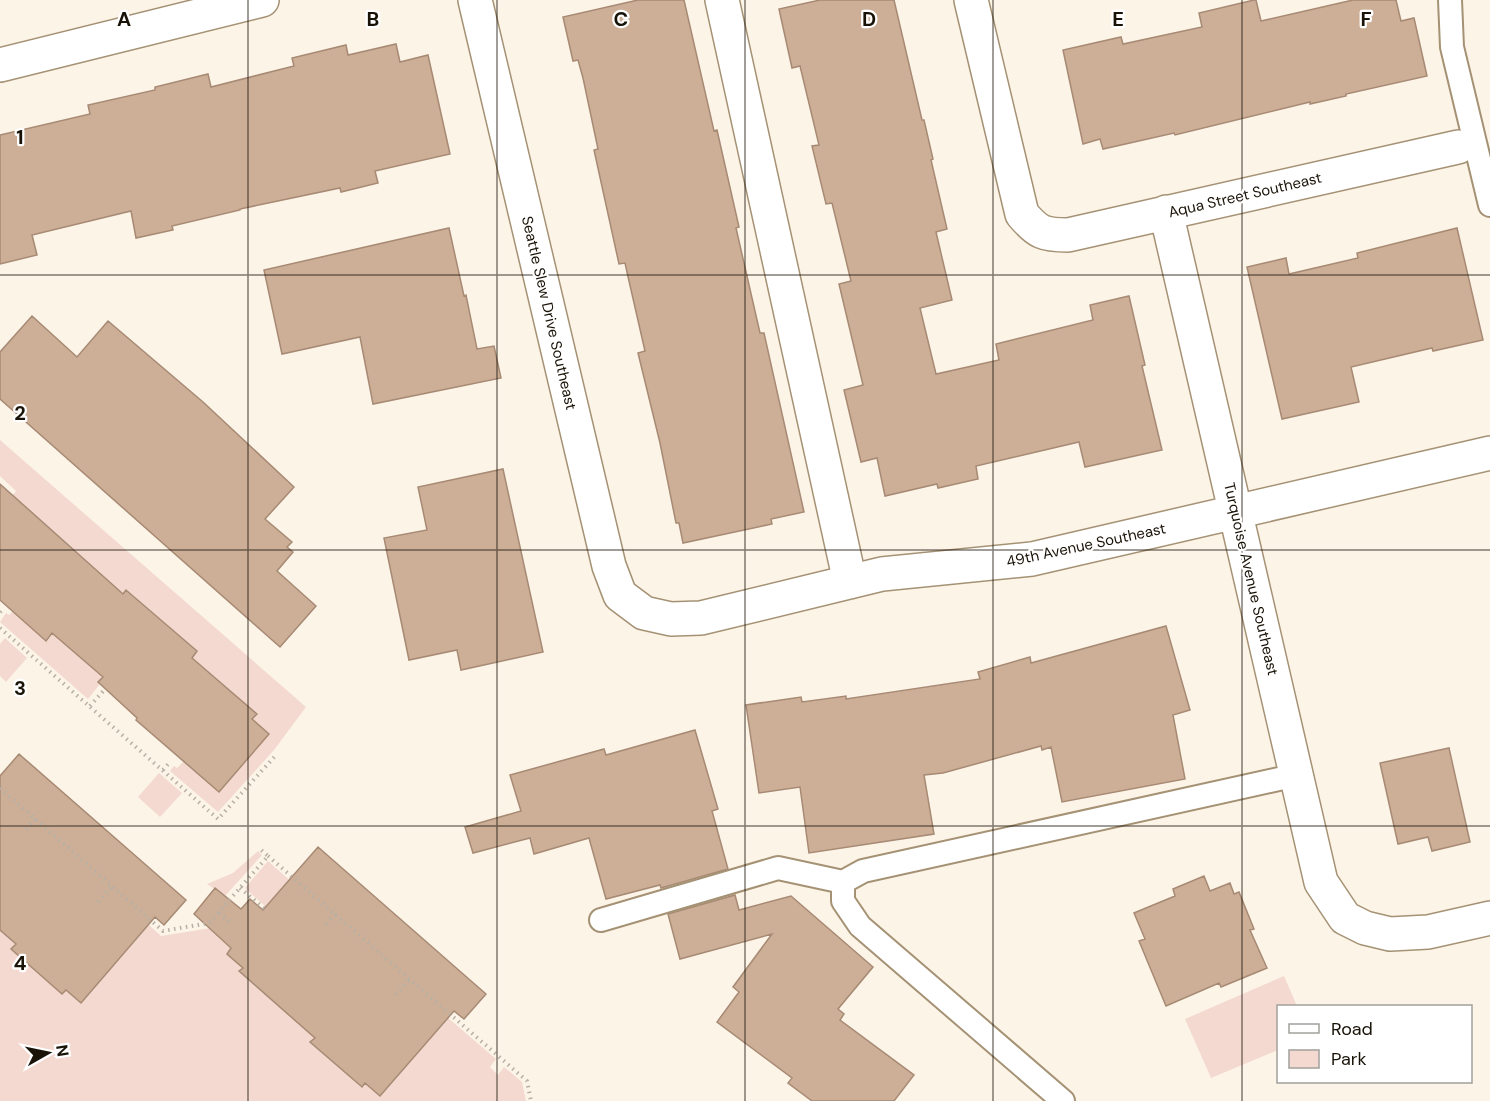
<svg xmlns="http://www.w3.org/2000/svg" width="1490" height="1101" font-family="'DM Sans',sans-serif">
  <rect width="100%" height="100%" fill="#fdf4e8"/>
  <!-- green -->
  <path fill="#f3d9cf" d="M0 440 306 707 274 750 218 812 170 771 174 766 177 768 184 761 219 792 269 734 252 719 256 714 188 663 197 651 127 590 74 651 103 677 100 684 88 699 0 622 6 613 9 615 13 611 46 641 99 581 88 562 12 496 16 491 0 476Z
    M5 638 27 658 6 682 0 676V644Z
    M159 773 182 793 160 817 138 797Z
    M258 851 262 855 225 896 207 884 233 873Z
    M268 861 327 913 267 908 245 888Z
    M114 893 161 936 211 928 231 948 243 968 239 972 315 1037 311 1043 361 1087 365 1083 380 1096 433 1035 400 1006 412 987 496 1059 490 1067 498 1075 504 1067 522 1082 526 1101H0V922L2 932 16 944 11 949 62 994 66 990 80 1003 133 942Z
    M1284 976 1297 1006H1278V1050L1211 1078 1185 1019Z"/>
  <!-- building -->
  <path fill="#cdaf97" stroke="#a78a74" stroke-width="1.5" d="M638 0H684L714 131 717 130 739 227 736 228 760 333H764L804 512 771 519 772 524 683 543 679 523H676L660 443 638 353 645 351 629 281 625 263 619 264 594 150 598 149 583 78 578 60 573 61 563 17Z
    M820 0H894L922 120H924L933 159 931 160 947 229 936 232 952 300 920 308 936 374 999 360 996 344 1093 320 1090 305 1129 296 1145 365 1142 366 1162 450 1085 467 1079 442 976 466 978 479 938 488 937 484 885 496 877 458 861 462 844 390 863 385 839 284 851 281 832 203 826 204 812 146 819 145 800 66 792 68 779 9Z
    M1254 0H1256L1261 21 1353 0H1396L1401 21 1414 18 1427 76 1346 94V96L1310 104V102L1175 135 1174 133 1103 149 1100 139 1083 144 1063 50 1121 37 1123 44 1202 27 1199 13Z
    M396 44 400 62 428 55 450 154 375 171 378 183 341 192 340 188 240 209V210L172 226 173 230 136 238 131 211 32 235 37 255 0 264V135L90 114 88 105 155 90V87L208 74 211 87 294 66 292 58 346 45 348 55Z
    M449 228 464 296 466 295 477 349 494 346 501 378 373 404 360 337 282 354 264 270Z
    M1457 228 1483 340 1433 351 1432 348 1351 367 1359 402 1282 419 1247 267 1286 258 1289 274 1358 258 1357 253Z
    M32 316 77 357 108 321 203 402 294 487 265 519 292 542 287 547 293 552 277 571 316 606 280 647 0 399V352Z
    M503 469 543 652 461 670 457 650 409 660 384 538 427 530 418 487Z
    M0 484 123 594 126 590 197 651 192 658 257 714 252 719 269 734 219 792 136 720 137 718 98 682 103 677 52 633 46 641 0 600Z
    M1166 626 1190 710 1173 715 1185 779 1062 802 1051 747 1042 750 1041 746 943 773 924 775 934 834 809 853 800 787 759 793 746 705 801 697 802 702 846 696V699L980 679 978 672 1030 657 1031 663Z
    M695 730 718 809 712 811 728 869 661 888 660 885 606 899 589 838 534 854 530 838 473 853 465 827 521 811 510 775 604 749 606 755Z
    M1449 748 1470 842 1432 851 1428 837 1398 844 1380 763Z
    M19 754 186 900 164 925 155 917 81 1003 66 990 62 994 11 949 16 944 0 930V776Z
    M318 847 486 994 464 1019 454 1011 380 1096 365 1083 362 1087 310 1042 315 1038 239 971 243 968 227 954 231 948 194 914 215 888 241 909 250 899 263 910Z
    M1204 876 1210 891 1230 883 1234 894 1239 892 1254 929 1250 930 1267 968 1221 987 1219 983 1166 1006 1139 941 1145 939 1134 913 1175 896 1173 889Z
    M735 895 739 910 791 896 873 967 838 1009 844 1014 840 1020 914 1075 894 1101H812L788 1083 792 1078 717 1022 739 992 733 987 772 934 680 959 668 914Z"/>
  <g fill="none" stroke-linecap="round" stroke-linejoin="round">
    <!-- service casing -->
    <g stroke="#a59274" stroke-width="26">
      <path id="service" d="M1450 0 1452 47 1490 205
        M601 920 778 868 843 882
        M1063 1101 860 926 843 901V882L863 871 1297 775"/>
    </g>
    <!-- minor casing -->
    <g stroke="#a59274" stroke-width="36">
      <path id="minor" d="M475 0 609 566 620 595 644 613 671 619 701 618 882 574 1032 559 1490 453
        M722 0 850 582
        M971 0 1022 214C1038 233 1044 235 1068 235L1458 147
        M0 65 262 0
        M1166 212 1321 882 1345 918 1365 928 1390 934 1428 932 1490 918"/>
    </g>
    <!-- path -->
    <path stroke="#b8b0a4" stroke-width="4" stroke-dasharray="1.5 4.5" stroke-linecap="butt" d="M0 612 2 610
      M0 628 218 819 277 754
      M90 706 106 688
      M163 770 170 762
      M0 788 163 931 209 923 268 856 260 849
      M26 829 35 819
      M268 856 527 1081 531 1101
      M240 888 265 909
      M98 902 112 886
      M219 913 230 922
      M326 924 335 914
      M396 995 410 979"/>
    <!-- service -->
    <use href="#service" stroke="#fff" stroke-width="22"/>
    <!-- minor -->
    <use href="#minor" stroke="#fff" stroke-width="33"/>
  </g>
  <!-- grid -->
  <path fill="none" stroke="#191207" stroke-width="1.5" stroke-opacity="0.55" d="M248 0V1101M497 0V1101M745 0V1101M993 0V1101M1242 0V1101M0 275H1490M0 550H1490M0 826H1490"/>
  <g text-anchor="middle" stroke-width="4.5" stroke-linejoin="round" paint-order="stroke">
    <!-- street labels -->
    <g font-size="15" fill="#191207" stroke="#fff">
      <text transform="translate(1245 195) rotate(-13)" y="5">Aqua Street Southeast</text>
      <text transform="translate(549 313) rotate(77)" y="5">Seattle Slew Drive Southeast</text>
      <text transform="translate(1086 545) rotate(-12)" y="5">49th Avenue Southeast</text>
      <text transform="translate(1251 579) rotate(77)" y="5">Turquoise Avenue Southeast</text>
    </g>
  </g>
  <g font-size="20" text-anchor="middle" font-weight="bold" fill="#191207" stroke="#fff" stroke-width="4.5" stroke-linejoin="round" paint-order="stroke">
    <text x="124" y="26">A</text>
    <text x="373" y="26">B</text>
    <text x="621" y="26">C</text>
    <text x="869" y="26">D</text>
    <text x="1118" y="26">E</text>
    <text x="1366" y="26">F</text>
    <text x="20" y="144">1</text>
    <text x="20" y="420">2</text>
    <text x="20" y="695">3</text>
    <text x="20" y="970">4</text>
  </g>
  <!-- legend -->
  <rect x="1277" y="1005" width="195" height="78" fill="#ffffff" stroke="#a3a09c" stroke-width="1.5"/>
  <rect x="1289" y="1024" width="30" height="9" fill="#ffffff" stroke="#a3a09c" stroke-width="1.5"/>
  <text x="1331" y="1035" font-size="18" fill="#191207">Road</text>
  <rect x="1289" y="1050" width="30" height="18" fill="#f3d9cf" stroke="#a3a09c" stroke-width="1.5"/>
  <text x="1331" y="1065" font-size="18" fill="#191207">Park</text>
  <!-- north arrow -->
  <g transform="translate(48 1053) rotate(81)" stroke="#ffffff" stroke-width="4.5" paint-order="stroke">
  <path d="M0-4.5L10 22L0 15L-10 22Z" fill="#191207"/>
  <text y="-9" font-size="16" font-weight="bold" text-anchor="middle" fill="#191207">N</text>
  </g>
</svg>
